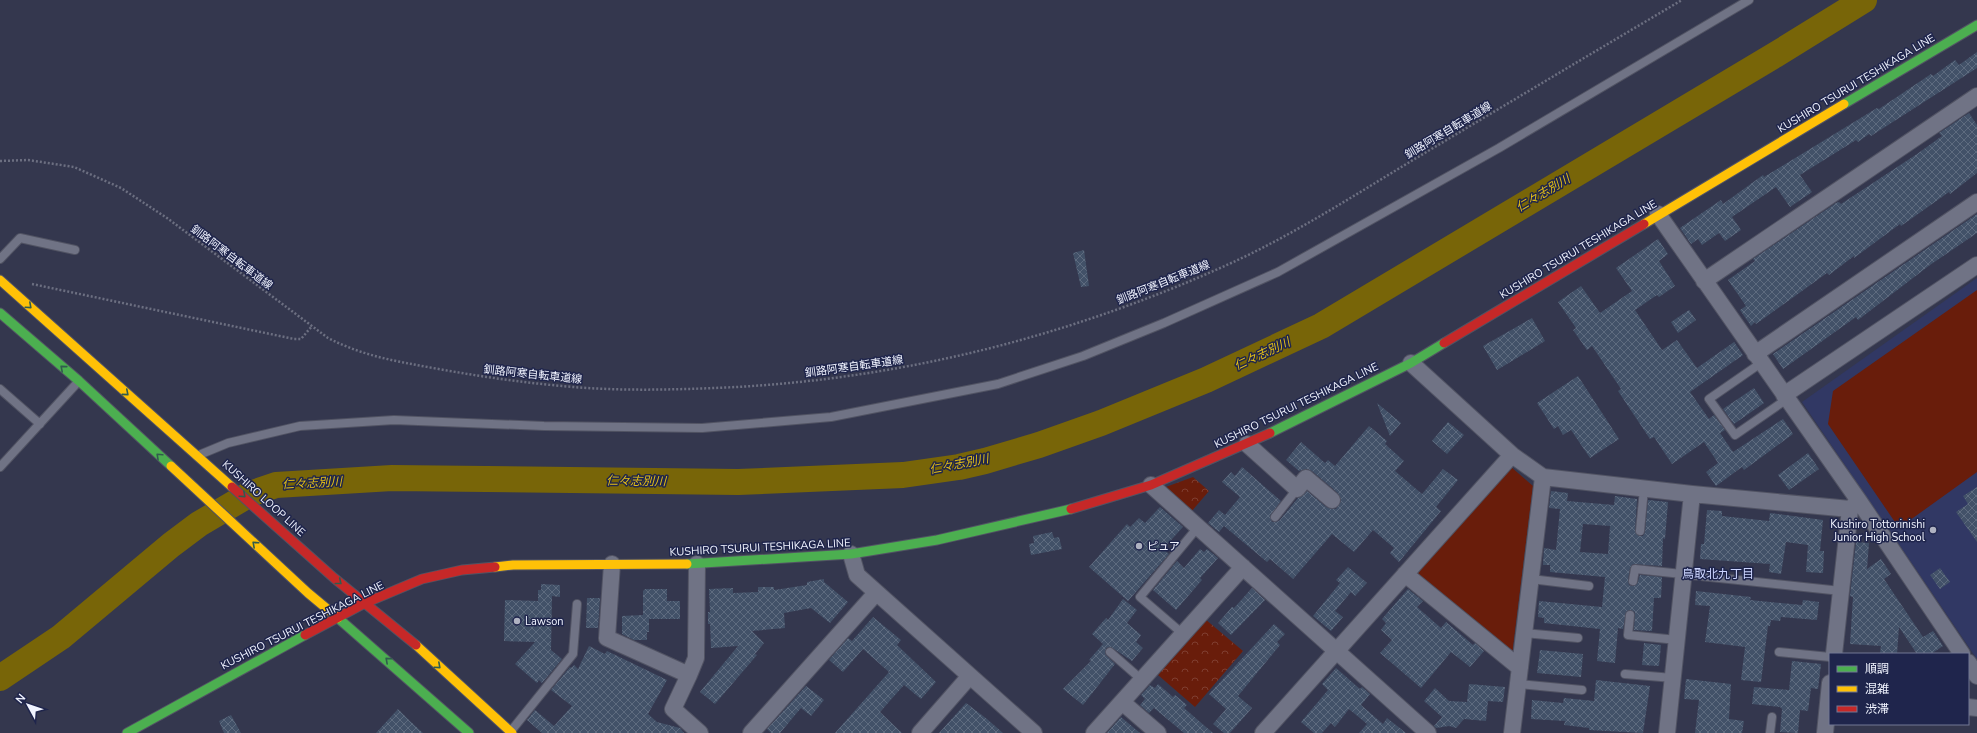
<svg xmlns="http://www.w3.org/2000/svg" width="1977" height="733" font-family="'Nunito Sans','Noto Sans JP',sans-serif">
  <defs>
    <pattern id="forest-crowns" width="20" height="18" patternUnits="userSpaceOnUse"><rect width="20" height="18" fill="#691d0b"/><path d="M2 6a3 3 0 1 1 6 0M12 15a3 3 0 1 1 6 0" fill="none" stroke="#7f3e30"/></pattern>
    <pattern id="building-cross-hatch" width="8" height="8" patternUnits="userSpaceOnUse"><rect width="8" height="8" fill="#425168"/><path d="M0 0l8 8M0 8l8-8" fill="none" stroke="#5e6b7f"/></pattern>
  </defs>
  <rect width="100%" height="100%" fill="#34374e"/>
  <!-- built -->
  <path fill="#313864" d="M1977 278V659L1802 402Z"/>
  <!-- forest -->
  <path fill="url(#forest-crowns)" d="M1193 477 1209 491 1191 512 1163 488Z
    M1205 619 1243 651 1195 707 1158 675Z"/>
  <!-- green -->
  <path fill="#691d0b" d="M1977 290V472L1899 528 1828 424 1833 391Z
    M1510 466 1533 486 1512 655 1414 574Z"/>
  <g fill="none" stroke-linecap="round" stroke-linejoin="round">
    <!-- river -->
    <path stroke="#786508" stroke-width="26" d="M0 678 61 637 171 545 199 524 250 494 276 485 392 478 738 482 903 475 959 467 985 461 1039 445 1101 423 1206 380 1321 326 1775 55 1864 0"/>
  </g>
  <!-- building -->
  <path fill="url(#building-cross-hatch)" fill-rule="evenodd" d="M1977 52V68L1871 136 1869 134 1858 142 1856 140 1800 175 1812 192 1790 207 1776 187 1732 217 1741 230 1725 241 1719 233 1702 245 1698 239 1691 244 1680 228 1721 200 1723 204 1763 175 1764 177 1877 108 1879 109 1931 74 1933 76 1955 60 1959 65Z
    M1969 113 1977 125V173L1950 194 1949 192 1901 226 1900 224 1854 258V256L1829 275 1827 273 1756 324 1755 322 1751 326 1740 310 1746 306 1728 280 1755 261 1753 259 1836 203 1839 202 1841 204 1917 154 1942 136 1939 133Z
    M1977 214V233L1930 265 1858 320 1856 317 1783 369 1773 354Z
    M1658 239 1668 254 1659 261 1675 286 1659 297 1657 295 1635 310 1662 350 1677 340 1697 368 1734 342 1743 355 1690 392 1709 419 1714 415 1725 430 1720 433 1733 452 1783 419 1793 434 1744 470 1742 467 1716 486 1706 472 1718 463 1704 442 1672 464 1654 437 1650 439 1618 391 1621 389 1592 346 1587 350 1573 330 1576 328 1558 302 1581 286 1600 313 1632 291 1616 268Z
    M1084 250 1089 286 1081 287 1073 253Z
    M1689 310 1696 320 1678 333 1671 322Z
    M1532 318 1545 341 1497 370 1483 346Z
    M1578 376 1619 439 1590 458 1571 430 1563 435 1558 426 1554 429 1537 403Z
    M1754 388 1764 403 1734 424 1723 409Z
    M1377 403 1401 423 1390 436Z
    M1448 422 1464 435 1447 454 1432 441Z
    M1369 426 1387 441 1385 444 1404 461 1395 471 1422 494 1443 469 1458 480 1436 507 1441 511 1399 562 1390 553 1394 548 1373 530 1354 552 1332 534 1293 579 1270 559 1267 562 1224 526 1219 532 1208 523 1219 510 1225 515 1240 497 1222 482 1231 472 1235 476 1242 467 1281 501 1270 516 1272 522 1279 521 1298 498 1307 491 1326 507 1336 509 1341 501 1338 493 1312 471 1307 469 1299 471 1286 460 1301 442 1325 463 1328 460 1335 466Z
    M1808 453 1819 469 1789 490 1778 475Z
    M1977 487V542L1956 512 1968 504 1963 496Z
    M1551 491 1568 493 1567 501 1614 505 1615 496 1637 499 1635 530 1639 536H1643L1645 532 1648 500 1668 502 1665 539 1663 538 1662 566 1633 564 1630 568 1628 580 1629 585 1632 586 1637 584 1640 575 1662 577 1661 598H1654L1652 631 1634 630 1635 612 1630 610 1626 612 1623 629 1618 628 1615 663 1597 661 1600 629 1544 623V618L1538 617 1539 601 1602 607 1605 577 1550 572V565H1543L1544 548 1556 550 1560 509 1549 508ZM1583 524 1610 526 1608 554 1580 552Z
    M1160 507 1183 527 1163 549 1169 554 1128 601 1089 567 1127 524 1130 527 1139 518 1145 523Z
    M1707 510 1722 511V516L1769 521 1770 513 1823 520 1820 551H1824L1823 573 1806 572 1808 545 1786 542 1781 574 1769 572 1770 564 1700 559 1701 544H1704Z
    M1052 532 1054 538 1059 537 1062 549 1031 555 1029 544 1034 543 1033 536Z
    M1856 542 1869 543 1867 569 1881 559 1891 574 1884 579 1923 637 1933 631 1943 646 1931 654H1917L1899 627 1897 654 1880 653 1881 646 1850 644 1853 597 1850 596Z
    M1200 549 1204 552 1207 549 1218 558 1200 578 1202 580 1176 610 1153 590 1177 561 1184 568Z
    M1348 567 1367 583 1355 596 1351 592 1335 611 1343 617 1331 631 1313 616 1340 583 1336 580Z
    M1940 568 1950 582 1940 589 1930 575Z
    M824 579V582L848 602 830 623 811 608 784 613 785 628 752 631 764 643 755 654 757 655 715 704 700 692 738 646 711 648 710 624H708V612H710L709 589 733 588V593L758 592V587H774V590L807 585V582Z
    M541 584 560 585V597L552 596 551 650 562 659 542 683 539 680 537 683 515 664 535 642 504 641 505 600 538 601V590H541Z
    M1252 588 1265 600 1231 635 1218 623 1232 607 1234 608Z
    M645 589H667V601H680V619H649V632H647V640H634L622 634V616L643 615V591Z
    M1408 589 1423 601 1417 607 1441 628 1446 622 1473 645 1475 643 1484 651 1470 667 1451 652 1421 688 1380 653 1392 640 1381 630 1386 623 1382 619Z
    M1696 591 1751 597 1750 600 1802 605 1803 600 1819 602 1817 620 1781 617 1780 621 1771 620 1770 626H1768L1761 682 1741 680 1745 647 1705 642 1710 606 1695 605Z
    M587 598H600L598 628H586Z
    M1123 599 1137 610 1127 623 1141 635 1136 642 1143 648 1132 661 1111 647 1106 648 1105 654 1115 664 1083 705 1063 689 1091 661 1089 660 1103 644 1092 634 1106 618 1108 620Z
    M873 617 901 640 897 645 936 682 921 699 904 685 880 712 902 733H835L889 672 863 649 843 672 829 660 848 638 852 641Z
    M1274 624 1285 634 1277 642 1280 645 1238 696 1252 708 1230 733H1224L1213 724 1226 709 1209 694Z
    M1644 643 1661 645 1659 666 1642 665Z
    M589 646 605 654 607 651 667 680 648 714 657 722 680 728 684 733H542L527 720 535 710 554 726 572 706 551 690 570 667 571 668 574 665 578 669Z
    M1540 650 1583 654 1581 677 1537 673Z
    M1792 661 1821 664 1818 689 1811 688 1808 711 1800 710 1798 733 1780 732 1782 709 1780 707 1752 704 1754 687 1789 690Z
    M1336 668 1360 689 1362 687 1370 694 1361 705 1383 724 1387 718 1406 733H1359L1367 724 1349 709 1335 727 1331 723 1322 733H1314L1301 722 1328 690 1322 684Z
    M1686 679 1731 684 1729 719 1744 721 1742 733H1695L1699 700 1684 699Z
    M1596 680 1650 686 1643 733 1589 730V728L1564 725 1565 721 1531 719 1532 700 1563 703 1564 698 1594 701Z
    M1158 684 1173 697 1175 695 1187 705 1184 708 1213 733H1184L1154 708 1149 713 1140 705 1145 699 1141 695 1150 685 1155 688Z
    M1469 684 1505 687 1503 702 1488 701 1486 721 1464 719 1456 728 1449 726 1436 728 1434 726 1442 717 1424 701 1435 688 1449 701 1467 702Z
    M806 686 824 700 811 716 801 708 780 733H771L767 729Z
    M966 703 987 719 1003 733H939Z
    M398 709 410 721 423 733H376Z
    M231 715 241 733H224L219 721Z
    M1121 717 1140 733H1107Z"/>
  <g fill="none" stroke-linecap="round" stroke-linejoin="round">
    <!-- lane casing -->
    <g stroke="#515363" stroke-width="10">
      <path id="lane" d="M0 259 20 238 75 250
        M1761 363 1709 399 1735 435 1787 399
        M0 389 40 424
        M199 455 228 443 300 426 394 420 544 426 702 428 831 417 998 384 1083 356 1164 323 1278 272 1499 148 1749 0
        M0 467 78 382
        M1275 517 1297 489
        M1640 531 1644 489
        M1531 579 1589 586
        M1633 581 1635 569 1841 591
        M1630 615 1628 635 1677 640
        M1524 633 1578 638
        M1183 634 1140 597 1198 527
        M1110 652 1142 680
        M1779 652 1830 657
        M1625 674 1673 678
        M1518 684 1582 690
        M511 731 573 654 577 604
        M1770 733 1772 717"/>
    </g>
    <!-- street casing -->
    <g stroke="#515363" stroke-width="18">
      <path id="street" d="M1658 214 1859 501 1962 654
        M1704 281 1977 96
        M1755 354 1977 202
        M1411 363 1512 455 1543 477 1692 494 1850 509 1859 501
        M1784 395 1977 265
        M1247 444 1297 489 1306 478 1332 500
        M1151 485 1428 733
        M851 554 857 575 1034 733
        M612 564 607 638 689 675 696 658 697 564
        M1405 574 1520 668
        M1834 654 1850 509
        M1968 662 1977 676
        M689 675 673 709 700 733
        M1122 702 1158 733
        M1968 707 1977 708
        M751 733 876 593
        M920 733 969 677
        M1094 733 1243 567
        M1263 733 1512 455
        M1512 733 1543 477
        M1667 733 1692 494
        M1825 733 1830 683"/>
    </g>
    <!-- fast casing -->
    <g stroke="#515363" stroke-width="11">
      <path id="fast" d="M1844 104 1977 25
        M0 313 79 381 171 466
        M1270 433 1411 363 1444 343
        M687 564 851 554 937 540 1071 509
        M338 618 469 733
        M127 733 305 635"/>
    </g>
    <!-- slow casing -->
    <g stroke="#515363" stroke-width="11">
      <path id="slow" d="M1644 224 1844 104
        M0 280 232 487
        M171 466 308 593 338 618
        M495 567 513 565 687 564
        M416 645 512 733"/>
    </g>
    <!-- jam casing -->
    <g stroke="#515363" stroke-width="11">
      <path id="jam" d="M1444 343 1644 224
        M232 487 334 578 416 645
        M1071 509 1151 485 1270 433
        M305 635 365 603 422 579 462 570 495 567"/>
    </g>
    <!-- path -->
    <path stroke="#6c6f81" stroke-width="2.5" stroke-dasharray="2 2" stroke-linecap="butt" d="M0 161 28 160 74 167 121 188 167 218 328 338C363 356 395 361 433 368 477 376 518 382 562 386 613 391 664 390 715 388 893 381 1067 338 1229 264 1293 235 1353 196 1413 160 1502 107 1592 53 1682 0
      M32 284 294 339H301L312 326"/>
    <!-- lane -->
    <use href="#lane" stroke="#707385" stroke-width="8"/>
    <!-- street -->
    <use href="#street" stroke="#707385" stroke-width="16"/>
    <!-- fast -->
    <use href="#fast" stroke="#4caf50" stroke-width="9"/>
    <!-- slow -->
    <use href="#slow" stroke="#ffc107" stroke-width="9"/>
    <!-- jam -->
    <use href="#jam" stroke="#c62828" stroke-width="9"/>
  </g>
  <!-- one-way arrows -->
  <defs><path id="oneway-chevron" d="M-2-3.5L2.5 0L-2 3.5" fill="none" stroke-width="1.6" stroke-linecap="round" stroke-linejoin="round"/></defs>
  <g stroke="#315c4e">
    <use href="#oneway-chevron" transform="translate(29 306) rotate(42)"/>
    <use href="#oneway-chevron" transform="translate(63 368) rotate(-139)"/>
    <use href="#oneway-chevron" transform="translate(126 393) rotate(41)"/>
    <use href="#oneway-chevron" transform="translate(159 456) rotate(-137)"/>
    <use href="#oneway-chevron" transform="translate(243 495) rotate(42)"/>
    <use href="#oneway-chevron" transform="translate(255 544) rotate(-138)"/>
    <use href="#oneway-chevron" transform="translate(339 582) rotate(39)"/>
    <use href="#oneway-chevron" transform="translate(388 660) rotate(-138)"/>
    <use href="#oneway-chevron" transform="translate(438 666) rotate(42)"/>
  </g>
  <!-- markers -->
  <g fill="#afb2c1" stroke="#1f254c" stroke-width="1.5">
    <circle cx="1933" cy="530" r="4"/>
    <circle cx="1139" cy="546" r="4"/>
    <circle cx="517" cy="621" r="4"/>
  </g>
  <g text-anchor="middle" stroke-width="3" stroke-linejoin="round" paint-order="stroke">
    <!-- street labels -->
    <g font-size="11" fill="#f1f4ff" stroke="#1f254c">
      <text transform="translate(1856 83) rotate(-31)" y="4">KUSHIRO TSURUI TESHIKAGA LINE</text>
      <text transform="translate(1448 130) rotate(-31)" y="4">釧路阿寒自転車道線</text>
      <text transform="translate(1578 249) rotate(-31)" y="4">KUSHIRO TSURUI TESHIKAGA LINE</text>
      <text transform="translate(232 257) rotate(37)" y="4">釧路阿寒自転車道線</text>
      <text transform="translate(1163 282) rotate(-22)" y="4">釧路阿寒自転車道線</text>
      <text transform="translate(854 366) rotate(-8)" y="4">釧路阿寒自転車道線</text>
      <text transform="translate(533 374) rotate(6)" y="4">釧路阿寒自転車道線</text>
      <text transform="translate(1296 405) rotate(-26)" y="4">KUSHIRO TSURUI TESHIKAGA LINE</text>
      <text transform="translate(264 498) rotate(42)" y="4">KUSHIRO LOOP LINE</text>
      <text transform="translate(760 547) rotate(-3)" y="4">KUSHIRO TSURUI TESHIKAGA LINE</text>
      <text transform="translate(302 625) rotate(-27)" y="4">KUSHIRO TSURUI TESHIKAGA LINE</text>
    </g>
    <!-- poi labels -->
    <g font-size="11" fill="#f1f4ff" stroke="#1f254c" text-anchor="start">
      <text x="1925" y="528" text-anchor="end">Kushiro Tottorinishi<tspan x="1925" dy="13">Junior High School</tspan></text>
      <text x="1147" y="550">ピュア</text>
      <text x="525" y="625">Lawson</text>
    </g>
    <!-- water labels -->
    <g font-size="12" font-style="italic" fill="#e6c115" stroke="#1f254c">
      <text transform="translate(1543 193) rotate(-31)" y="4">仁々志別川</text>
      <text transform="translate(1262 354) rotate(-25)" y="4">仁々志別川</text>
      <text transform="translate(959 464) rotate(-11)" y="4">仁々志別川</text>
      <text transform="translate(636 481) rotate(1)" y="4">仁々志別川</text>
      <text transform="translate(312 483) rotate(-3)" y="4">仁々志別川</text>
    </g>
    <!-- neighbourhood labels -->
    <g font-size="12" fill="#ccd5ff" stroke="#1f254c">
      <text x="1718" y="578">鳥取北九丁目</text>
    </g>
  </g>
  <!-- legend -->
  <rect x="1829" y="653" width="140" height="72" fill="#1f254c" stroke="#737894"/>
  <rect x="1837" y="666" width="20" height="6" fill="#4caf50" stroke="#737894"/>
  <text x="1865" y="673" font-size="12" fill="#f1f4ff">順調</text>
  <rect x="1837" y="686" width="20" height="6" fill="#ffc107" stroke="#737894"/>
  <text x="1865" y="693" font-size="12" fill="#f1f4ff">混雑</text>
  <rect x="1837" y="706" width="20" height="6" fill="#c62828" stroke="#737894"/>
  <text x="1865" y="713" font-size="12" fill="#f1f4ff">渋滞</text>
  <!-- north arrow -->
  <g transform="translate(28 705) rotate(310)" stroke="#1f254c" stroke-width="3" paint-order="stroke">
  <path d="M0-3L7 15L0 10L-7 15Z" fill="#f1f4ff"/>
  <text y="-6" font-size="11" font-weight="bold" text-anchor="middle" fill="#f1f4ff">N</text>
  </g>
</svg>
